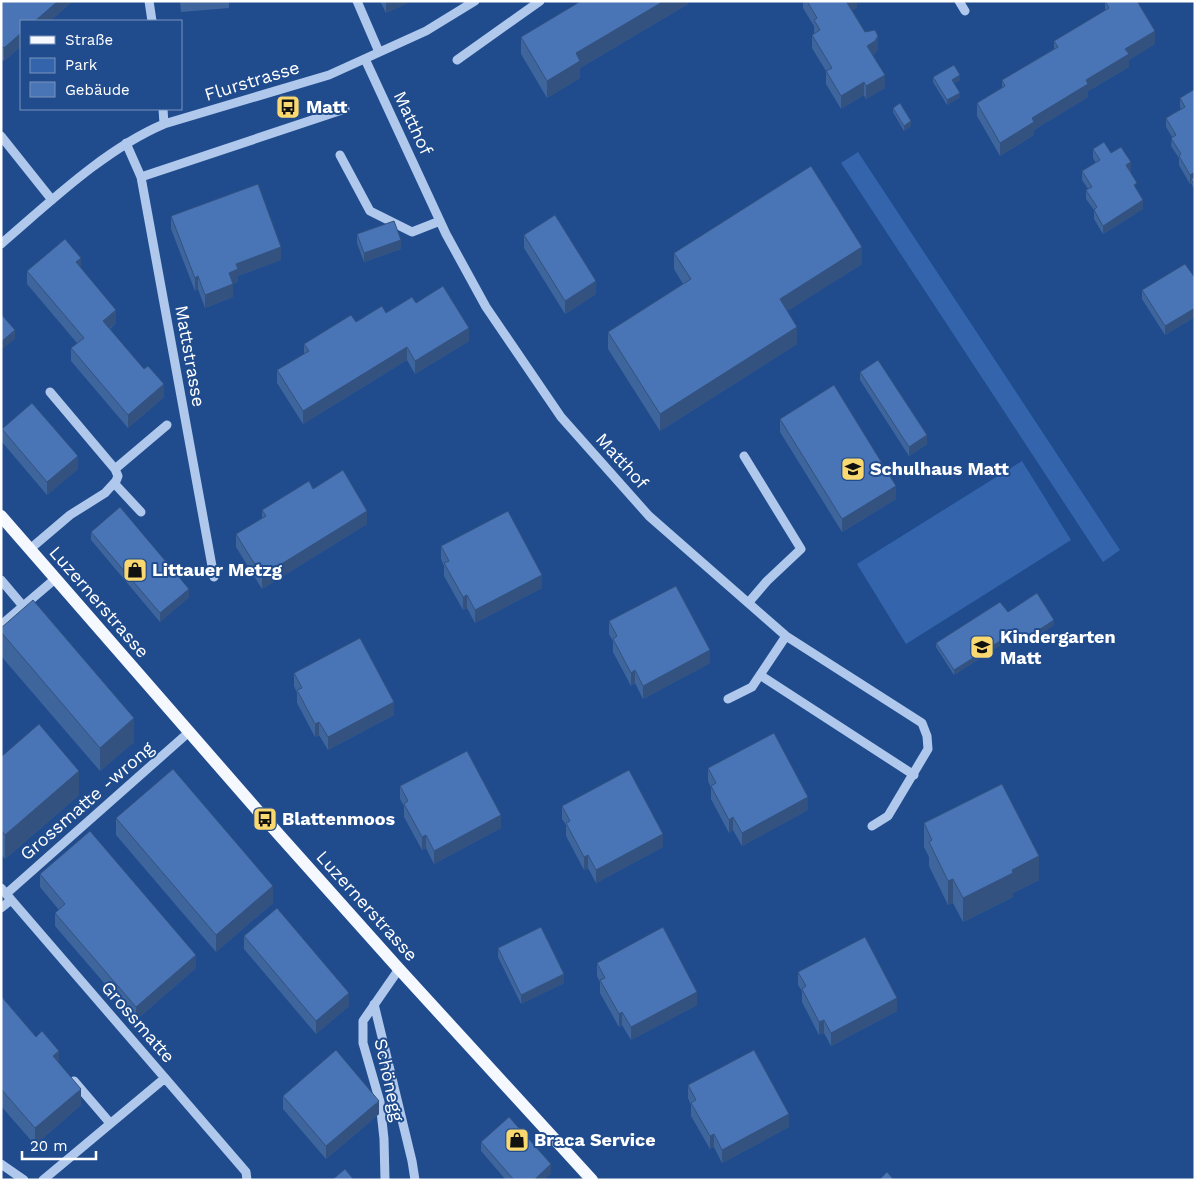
<svg xmlns="http://www.w3.org/2000/svg" width="1196" height="1181" font-family="'Work Sans',sans-serif">
  <rect width="100%" height="100%" fill="#204c8e"/>
  <!-- green -->
  <path fill="#3465ac" d="M858 152 1120 550 1103 562 841 163Z
    M1022 461 1071 540 906 644 857 564Z"/>
  <g fill="none" stroke-linecap="round" stroke-linejoin="round">
    <!-- minor -->
    <path stroke="#afc8ec" stroke-width="9" d="M149 1 152 21
      M357 1 379 52
      M959 1 965 11
      M365 59 446 234 486 307 561 417 649 516 786 636 922 723 927 736 928 749 888 816 872 826
      M457 60 540 1
      M163 109 164 124
      M1 136 52 200
      M126 143 141 177 214 577
      M340 155 370 211 412 232 440 221
      M141 177 345 109
      M1 244C50 202 105 149 164 124L329 75 426 31 475 1
      M744 456 801 549 767 581 749 602
      M115 469 167 425
      M114 483 141 512
      M30 549 70 515 105 493 116 481 118 476 115 469 50 392
      M1 580 23 606
      M1 625 55 579
      M760 675 914 775
      M728 699 752 687 786 636
      M1 888 246 1172 247 1180
      M6 894 189 732
      M1 908 11 900
      M374 1004 412 1161 415 1180
      M74 1081 110 1123
      M1 1164 24 1180
      M43 1180 165 1078
      M385 1180 384 1139 380 1102 363 1043V1021L399 969"/>
    <!-- major -->
    <path stroke="#f5f8ff" stroke-width="12" d="M1 516 265 819 399 969 592 1180"/>
  </g>
  <!-- wall -->
  <path fill="#3f659d" d="M1 1H73L4 61 1 58Z
    M180 1H229V8L181 12Z
    M380 1H412L386 13Z
    M688 1V4L580 68V78L547 98 521 54V37Z
    M803 1H857V8L852 10 865 32 878 49 873 55 885 88 866 99 864 95 841 109 826 84V71L812 48V35L814 34V26L803 8Z
    M1105 1H1137L1155 44 1129 60V67L1088 91V97L1034 130V135L1000 156 977 116V103L1002 88V80L1054 49V41L1105 11Z
    M933 77 960 80 954 83 960 97 947 105 933 82Z
    M1195 89V190L1191 183 1190 184 1179 165V158L1171 146 1172 137 1166 127V118L1181 109 1180 107V98Z
    M893 108 911 126 904 131 893 112Z
    M1093 149 1111 153 1131 171 1130 172 1143 209 1103 234 1094 219V210L1086 199V190L1088 189 1082 180V171L1096 163 1093 158Z
    M171 216 281 260 238 276V282L233 284V297L205 308 198 289 195 291 171 229Z
    M357 234 401 249 364 262 357 243Z
    M524 235 596 294 565 314 524 248Z
    M674 253 862 264 787 311 797 344 660 431 608 349V332L683 284 674 269Z
    M81 268 116 323 110 329 164 397 128 428 71 361V348L77 343 27 284V271Z
    M1195 278V317L1165 335 1142 299V290Z
    M416 303 469 341 415 374 407 360 303 424 277 383V370L304 354V344L356 322Z
    M860 372 927 444 909 456 860 380Z
    M780 419 896 499 842 532 780 432Z
    M2 429 78 469 47 495 2 442Z
    M313 489 367 524 262 589 236 547V534L262 518V510Z
    M91 532 189 597 160 622 91 540Z
    M441 546 542 588 475 623 467 608 463 610 444 576V566L441 559Z
    M1008 612 1054 625 1022 645 1016 635 954 675 936 647V643Z
    M609 621 710 663 643 699 635 683 631 686 613 652V641L609 634Z
    M1 628 134 742 100 771 1 656Z
    M294 673 394 715 328 750 319 735 315 737 297 703V693L294 686Z
    M1 757 79 795 5 859 1 854Z
    M708 768 808 810 742 846 733 830 729 833 711 799V788L708 781Z
    M400 786 501 828 434 864 426 848 422 850 404 817V806L400 799Z
    M562 806 663 847 596 883 588 868 584 870 566 836V825L562 819Z
    M116 818 273 903 216 952 116 835Z
    M924 823 1039 880 1013 893V897L963 922 953 903 948 905 929 866V857L924 847Z
    M40 874 196 968 136 1020 55 926V913L59 910 40 887Z
    M244 936 349 1006 316 1034 244 949Z
    M498 948 564 983 521 1004 498 957Z
    M597 963 697 1005 631 1040 622 1025 619 1027 600 993V982L597 976Z
    M798 972 897 1011 831 1046 824 1033 819 1035 802 1002V991L798 985Z
    M1 996 36 1037 81 1105 35 1145 1 1106Z
    M688 1085 789 1127 722 1163 714 1147 710 1149 691 1116V1105L688 1098Z
    M283 1096 379 1114 326 1159 283 1109Z
    M481 1142 551 1173 544 1180H506L481 1151Z"/>
  <!-- shaded-wall -->
  <path fill="#33527f" d="M58 1H73L50 21H35Z
    M386 1H412L386 13Z
    M664 1H688V4L580 68V78L547 98V81L576 53Z
    M846 1H857V8L846 14Z
    M1155 31V44L1129 60V67L1088 91V97L1034 130V135L1000 156V143L1032 118 1086 80 1125 49Z
    M21 33V46L4 61V48Z
    M878 36V49L875 54 867 59V46Z
    M885 75V88L866 99V86Z
    M960 75V80L952 84V80Z
    M864 82V95L841 109V96Z
    M960 93V97L947 105V100Z
    M911 121V126L904 131V126Z
    M1131 162V171L1126 174V165Z
    M1195 172V181L1191 179V183L1190 184V175Z
    M1143 200V209L1103 234V226Z
    M401 240V249L364 262V253Z
    M281 247V260L238 276V282L229 286V273L236 264Z
    M862 247V264L780 316V299Z
    M81 258V271L76 262Z
    M198 276V289L195 291V278Z
    M596 281V294L565 314V301Z
    M233 284V297L205 308V295Z
    M1195 308V317L1165 335V326Z
    M116 310V323L103 334V321Z
    M797 327V344L660 431V414Z
    M469 328V341L415 374V361Z
    M15 330V339L1 350V342Z
    M407 347V360L303 424V411Z
    M164 384V397L128 428V415Z
    M927 435V444L909 456V447Z
    M78 456V469L47 495V482Z
    M896 486V499L842 532V519Z
    M367 511V524L262 589V576Z
    M542 575V588L475 623V610Z
    M189 589V597L160 622V613Z
    M467 595V608L463 610V597Z
    M1054 620V625L1022 645V641Z
    M1016 631V635L954 675V670Z
    M710 650V663L643 699V686Z
    M635 670V683L631 686V673Z
    M394 702V715L328 750V737Z
    M134 718V742L100 771V748Z
    M319 722V735L315 737V724Z
    M79 771V795L5 859V835Z
    M808 797V810L742 846V833Z
    M501 815V828L434 864V851Z
    M733 817V830L729 833V820Z
    M663 834V847L596 883V870Z
    M426 835V848L422 850V837Z
    M588 855V868L584 870V857Z
    M1039 856V880L1013 893V897L963 922V898L1012 870Z
    M953 879V903L948 905V881Z
    M273 886V903L216 952V935Z
    M196 955V968L136 1020V1007Z
    M564 974V983L521 1004V995Z
    M697 992V1005L631 1040V1027Z
    M349 993V1006L316 1034V1021Z
    M897 998V1011L831 1046V1033Z
    M622 1012V1025L619 1027V1014Z
    M824 1020V1033L819 1035V1022Z
    M59 1051V1068L53 1056Z
    M81 1089V1105L35 1145V1128Z
    M379 1101V1114L326 1159V1146Z
    M789 1114V1127L722 1163V1150Z
    M714 1134V1147L710 1149V1136Z
    M551 1164V1173L544 1180H534Z"/>
  <!-- building -->
  <path fill="#4975b6" stroke="#33527f" d="M1 1H58L35 21H21V33L4 48 1 45Z
    M581 1H664L576 53 580 61 547 81 521 37Z
    M807 1H846L865 32 875 30 878 36 875 41 867 46 885 75 866 86 864 82 841 96 826 71 832 68 812 35 820 30 814 20 817 18Z
    M1105 1H1137L1155 31 1125 49 1129 54 1086 80 1088 84 1032 118 1034 122 1000 143 977 103 1005 86 1002 80 1058 47 1054 41 1109 8Z
    M954 65 960 75 952 80 960 93 947 100 933 77Z
    M1195 89V172L1190 175 1179 156 1181 154 1171 138 1176 135 1166 118 1185 107 1180 98Z
    M900 103 911 121 904 126 893 108Z
    M1104 142 1111 153 1121 147 1131 162 1126 165 1137 183 1134 185 1143 200 1103 226 1094 210 1097 207 1086 190 1092 187 1082 171 1100 160 1093 149Z
    M811 166 862 247 780 299 797 327 660 414 608 332 691 279 674 253Z
    M1195 177V186L1191 179Z
    M258 184 281 247 236 264 238 269 229 273 233 284 205 295 198 276 195 278 171 216Z
    M555 215 596 281 565 301 524 235Z
    M394 221 401 240 364 253 357 234Z
    M65 239 81 258 76 262 116 310 103 321 144 369 148 366 164 384 128 415 71 348 84 338 27 271Z
    M1185 264 1195 278V308L1165 326 1142 290Z
    M443 286 469 328 415 361 407 347 303 411 277 370 309 351 304 344 351 315 356 322 382 306 386 313 412 297 416 303Z
    M1 314 15 330 1 342Z
    M878 360 927 435 909 447 860 372Z
    M834 385 896 486 842 519 780 419Z
    M32 403 78 456 47 482 2 429Z
    M343 470 367 511 262 576 236 534 266 516 262 510 309 481 313 489Z
    M120 507 189 589 160 613 91 532Z
    M508 511 542 575 475 610 467 595 463 597 444 563 449 561 441 546Z
    M676 586 710 650 643 686 635 670 631 673 613 639 617 636 609 621Z
    M1037 593 1054 620 1022 641 1016 631 954 670 936 643 1000 602 1008 612Z
    M33 600 134 718 100 748 1 632V628Z
    M360 638 394 702 328 737 319 722 315 724 297 690 302 688 294 673Z
    M39 724 79 771 5 835 1 830V757Z
    M774 733 808 797 742 833 733 817 729 820 711 786 716 783 708 768Z
    M467 751 501 815 434 851 426 835 422 837 404 804 408 801 400 786Z
    M173 769 273 886 216 935 116 818Z
    M629 770 663 834 596 870 588 855 584 857 566 823 570 821 562 806Z
    M1002 784 1039 856 1012 870 1013 873 963 898 953 879 948 881 929 842 932 840 924 823Z
    M90 831 196 955 136 1007 55 913 65 904 40 874Z
    M277 908 349 993 316 1021 244 936Z
    M541 927 564 974 521 995 498 948Z
    M663 927 697 992 631 1027 622 1012 619 1014 600 980 605 978 597 963Z
    M865 937 897 998 831 1033 824 1020 819 1022 802 989 806 986 798 972Z
    M1 996 36 1037 42 1031 59 1051 53 1056 81 1089 35 1128 1 1089Z
    M336 1050 379 1101 326 1146 283 1096Z
    M754 1050 789 1114 722 1150 714 1134 710 1136 691 1103 696 1100 688 1085Z
    M509 1117 551 1164 534 1180H514L481 1142Z
    M345 1169 354 1180H332Z
    M887 1172 894 1180H879Z"/>
  <!-- icons -->
  <defs>
    <g id="bus-square" transform="scale(1.25)"><rect x="-9" y="-9" width="18" height="18" rx="4" fill="#fad870" stroke="#204c8e"/><path d="M-5-6H5V4H4V6H2V4H-2V6H-4V4H-5ZM-3.5-4V0h7V-4ZM-3.5 1.2v1.5H-2V1.2ZM2 1.2v1.5H3.5V1.2Z" fill="#111"/></g>
    <g id="school-square" transform="scale(1.25)"><rect x="-9" y="-9" width="18" height="18" rx="4" fill="#fad870" stroke="#204c8e"/><path d="M0-5L7-2L0 1L-7-2ZM-4 1L0 2.5L4 1V4Q0 6-4 4Z" fill="#111"/></g>
    <g id="shop-square" transform="scale(1.25)"><rect x="-9" y="-9" width="18" height="18" rx="4" fill="#fad870" stroke="#204c8e"/><path d="M-5-2.5h2.3a2.7 3.5 0 0 1 5.4 0H5L5.5 6h-11ZM-1.5-2.5h3a1.5 2.3 0 0 0-3 0Z" fill="#111"/></g>
  </defs>
  <g fill-rule="evenodd">
    <use href="#bus-square" x="288" y="107"/>
    <use href="#school-square" x="853" y="469"/>
    <use href="#shop-square" x="135" y="570"/>
    <use href="#school-square" x="982" y="647"/>
    <use href="#bus-square" x="265" y="819"/>
    <use href="#shop-square" x="517" y="1140"/>
  </g>
  <g text-anchor="middle" stroke-width="4" stroke-linejoin="round" paint-order="stroke">
    <!-- street labels -->
    <g font-size="18" fill="#fff" stroke="#204c8e">
      <text transform="translate(252 81) rotate(-17)" y="6">Flurstrasse</text>
      <text transform="translate(413 123) rotate(65)" y="6">Matthof</text>
      <text transform="translate(190 356) rotate(80)" y="6">Mattstrasse</text>
      <text transform="translate(622 461) rotate(48)" y="6">Matthof</text>
      <text transform="translate(99 602) rotate(49)" y="6">Luzernerstrasse</text>
      <text transform="translate(87 801) rotate(-41)" y="6">Grossmatte -wrong</text>
      <text transform="translate(367 906) rotate(48)" y="6">Luzernerstrasse</text>
      <text transform="translate(138 1022) rotate(49)" y="6">Grossmatte</text>
      <text transform="translate(389 1080) rotate(78)" y="6">Schönegg</text>
    </g>
    <!-- poi labels -->
    <g font-size="18" font-weight="bold" fill="#fff" stroke="#204c8e" text-anchor="start">
      <text x="306" y="113">Matt</text>
      <text x="870" y="475">Schulhaus Matt</text>
      <text x="152" y="576">Littauer Metzg</text>
      <text x="1000" y="643">Kindergarten<tspan x="1000" dy="21">Matt</tspan></text>
      <text x="282" y="825">Blattenmoos</text>
      <text x="534" y="1146">Braca Service</text>
    </g>
  </g>
  <!-- border -->
  <rect width="1196" height="1181" fill="none" stroke="#ffffff" stroke-width="5"/>
  <!-- legend -->
  <rect x="20" y="20" width="162" height="90" fill="#204c8e" stroke="#7994bb"/>
  <rect x="30" y="36" width="25" height="8" fill="#f5f8ff" stroke="#7994bb"/>
  <text x="65" y="45" font-size="15" fill="#ffffff">Straße</text>
  <rect x="30" y="58" width="25" height="15" fill="#3465ac" stroke="#7994bb"/>
  <text x="65" y="70" font-size="15" fill="#ffffff">Park</text>
  <rect x="30" y="82" width="25" height="15" fill="#4975b6" stroke="#7994bb"/>
  <text x="65" y="95" font-size="15" fill="#ffffff">Gebäude</text>
  <!-- scale -->
  <path d="M22 1151v8h74v-8" fill="none" stroke="#ffffff" stroke-width="2.5"/>
  <text x="30" y="1151" font-size="15" fill="#ffffff" stroke="#204c8e" stroke-width="4" paint-order="stroke">20 m</text>
</svg>
